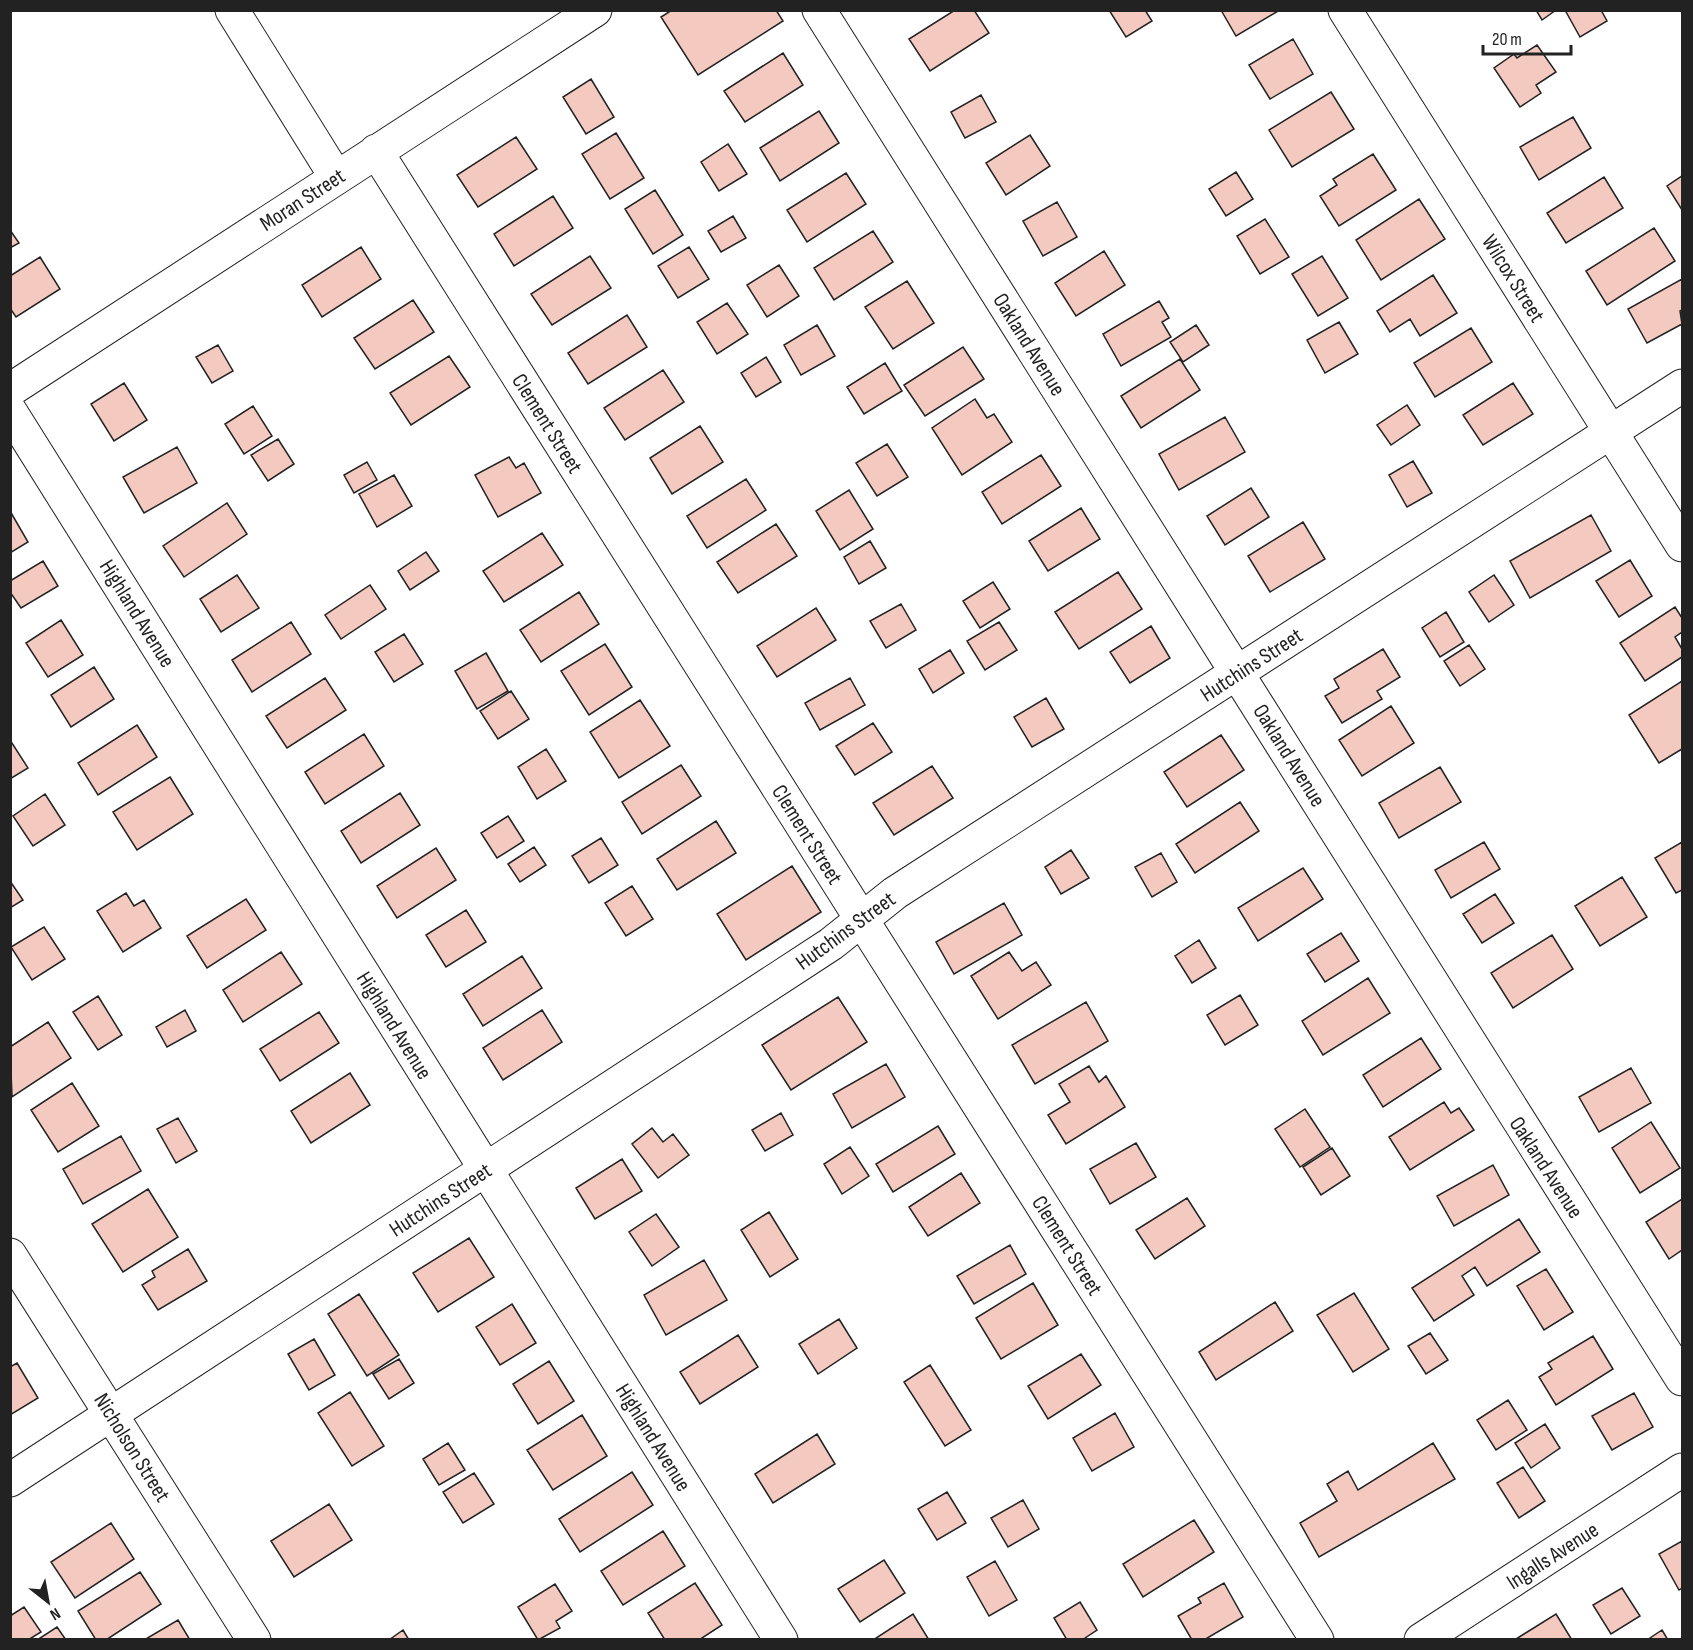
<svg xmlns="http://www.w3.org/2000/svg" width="1693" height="1650" font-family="'Sofia Sans Condensed',sans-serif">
  <rect width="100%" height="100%" fill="#fff"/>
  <!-- building -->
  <path fill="#f3c9c0" stroke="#222" stroke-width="1.5" d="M672 10H776L783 21 698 75 661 17Z
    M955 10H974L989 33 930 71 909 39Z
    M1109 10H1145L1152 21 1126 37Z
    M1221 10H1280L1236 36Z
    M1536 10H1556L1542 20Z
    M1565 10H1601L1607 21 1580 37Z
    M1293 39 1313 74 1270 99 1249 65Z
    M1537 45 1556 72 1536 85 1541 93 1520 107 1494 68 1514 54 1517 58Z
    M783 53 803 85 745 122 724 91Z
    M591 79 614 117 586 134 563 97Z
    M1331 92 1354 129 1292 167 1269 130Z
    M981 95 996 122 965 138 951 112Z
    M819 111 839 143 780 181 760 148Z
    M1573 117 1591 148 1539 180 1520 147Z
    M616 133 644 178 610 199 582 154Z
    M1030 135 1050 166 1006 195 986 163Z
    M516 137 537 169 478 207 457 175Z
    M728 144 747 174 719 191 701 162Z
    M1373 154 1396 190 1339 226 1320 196 1337 185 1333 179Z
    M1236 172 1253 199 1226 216 1209 189Z
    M846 173 866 204 807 242 787 210Z
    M1682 176V210L1667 186Z
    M1604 177 1623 208 1566 243 1547 213Z
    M655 190 683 235 653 254 625 209Z
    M553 196 573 228 514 266 494 234Z
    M1419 199 1445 239 1381 280 1356 240Z
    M1057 202 1077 237 1043 256 1023 221Z
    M733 216 746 238 721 252 708 231Z
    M1265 219 1289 257 1260 274 1237 236Z
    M1654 228 1675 261 1607 305 1586 271Z
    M10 230 19 243 10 248Z
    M873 231 893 262 834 300 814 268Z
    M361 247 381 279 322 317 302 285Z
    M689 247 709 279 678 298 658 266Z
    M1104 251 1125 285 1076 316 1055 283Z
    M590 256 611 288 552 325 531 294Z
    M1322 256 1348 298 1318 316 1292 274Z
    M40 257 60 289 16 317 10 308V276Z
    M779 265 799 296 767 317 747 285Z
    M1433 275 1457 313 1420 336 1410 319 1390 332 1377 311Z
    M1682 279V310L1680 311 1682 324 1647 343 1628 309Z
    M907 281 934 323 893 349 865 307Z
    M413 300 434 332 375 369 354 338Z
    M1159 301 1169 318 1162 322 1171 337 1121 366 1103 334Z
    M727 303 748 334 717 354 697 322Z
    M627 315 647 347 588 384 568 353Z
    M1339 322 1358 354 1325 373 1307 340Z
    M817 325 835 356 801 375 784 345Z
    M1196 325 1209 345 1183 362 1170 342Z
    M1471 328 1492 362 1435 397 1414 363Z
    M218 345 233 371 212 383 196 357Z
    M963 347 984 379 925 416 904 385Z
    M449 356 470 387 411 425 390 393Z
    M766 357 781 382 756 397 741 373Z
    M1180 359 1200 390 1141 428 1121 396Z
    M885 363 902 391 864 414 847 387Z
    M663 370 684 402 625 440 604 408Z
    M124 383 147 420 114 441 91 404Z
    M1513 383 1533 414 1483 445 1463 415Z
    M975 399 987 418 994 414 1012 442 962 475 932 428Z
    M1407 405 1420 425 1391 445 1377 425Z
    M253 406 272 436 244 454 225 424Z
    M1225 417 1245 452 1179 490 1159 454Z
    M700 426 723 462 672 494 650 458Z
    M278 439 294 464 268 481 251 455Z
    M887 444 908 477 877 496 856 463Z
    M177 447 197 483 144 513 123 477Z
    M1041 455 1061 486 1002 524 982 492Z
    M509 457 516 468 524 463 541 493 498 517 475 475Z
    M1413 461 1432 493 1407 507 1389 475Z
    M367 462 377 480 354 493 344 475Z
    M394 475 412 506 377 527 359 494Z
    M746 479 766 510 707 548 687 516Z
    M1251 488 1269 517 1225 545 1207 516Z
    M849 490 873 529 840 550 816 511Z
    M227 503 247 534 184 577 163 546Z
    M1081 508 1100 539 1048 571 1029 541Z
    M10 511 28 542 10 553Z
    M1591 515 1611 551 1530 598 1510 561Z
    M1303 522 1325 559 1270 592 1248 556Z
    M776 524 797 556 738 593 717 562Z
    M542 533 563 565 504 602 483 571Z
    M870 541 886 568 859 584 844 557Z
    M426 552 439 571 410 590 398 571Z
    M1630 560 1652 596 1619 617 1596 581Z
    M43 561 58 586 21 608 10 592V581Z
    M1118 572 1142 609 1079 649 1055 612Z
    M237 575 259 608 221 632 200 599Z
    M1494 575 1514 605 1489 622 1469 592Z
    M993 582 1010 609 980 628 963 601Z
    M370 585 386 609 341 639 325 615Z
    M579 592 599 624 541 662 520 630Z
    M901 604 916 630 886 648 870 621Z
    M1675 607 1682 618V632L1675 637 1682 649V657L1645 681 1620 643Z
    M816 608 836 640 777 677 757 646Z
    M1446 612 1464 642 1440 657 1422 628Z
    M61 620 83 655 48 677 26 643Z
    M291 622 311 654 252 692 232 660Z
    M999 622 1017 650 985 670 967 641Z
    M1151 626 1170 658 1130 683 1110 652Z
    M404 634 423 664 394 682 375 652Z
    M605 644 632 687 589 715 561 671Z
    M1469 645 1485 669 1460 686 1444 661Z
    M1383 649 1400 677 1377 691 1382 699 1342 723 1325 696 1339 688 1334 679Z
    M950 650 964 673 933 693 919 669Z
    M486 653 508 691 477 709 455 671Z
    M94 667 114 699 71 727 51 695Z
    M325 678 346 710 287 748 266 716Z
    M850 678 865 705 820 730 805 703Z
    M1682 681V749L1659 763 1629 715Z
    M511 691 529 719 498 739 480 711Z
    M1046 698 1064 729 1032 747 1014 717Z
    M640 700 670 746 619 778 590 732Z
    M1391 706 1414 743 1362 776 1339 740Z
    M873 723 892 752 855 775 836 746Z
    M137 725 157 757 98 795 78 763Z
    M364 734 384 766 325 804 305 772Z
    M1221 735 1244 770 1187 807 1164 772Z
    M10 740 28 768 10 779Z
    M546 749 566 781 537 799 518 767Z
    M681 765 701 796 642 834 622 802Z
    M932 766 953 798 894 835 873 803Z
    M1440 767 1461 802 1399 838 1379 803Z
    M170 777 193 814 137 850 113 812Z
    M400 793 420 825 361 863 341 831Z
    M45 794 65 825 33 846 13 816Z
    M1240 802 1259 831 1195 873 1176 844Z
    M508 816 524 841 497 858 481 833Z
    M716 821 736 853 677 890 657 859Z
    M601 838 618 865 589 883 572 856Z
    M1484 842 1500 869 1451 898 1435 870Z
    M1682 842V890L1676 893 1655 858Z
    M534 847 546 865 520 882 508 864Z
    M436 848 456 880 397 918 377 886Z
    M1071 850 1089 878 1061 894 1045 867Z
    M1161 853 1177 882 1152 897 1135 867Z
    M792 866 821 912 746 960 717 914Z
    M1303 868 1323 899 1258 941 1238 908Z
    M1622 877 1647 917 1600 946 1575 906Z
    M10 881 23 900 10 908Z
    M632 886 653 919 626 936 605 903Z
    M126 893 134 906 144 900 161 928 123 952 97 911Z
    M1495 894 1514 923 1482 943 1463 914Z
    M246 899 266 930 207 968 187 936Z
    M1004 903 1022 935 954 974 936 942Z
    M466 910 486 942 446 967 426 935Z
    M44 927 65 959 32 980 11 947Z
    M1341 933 1359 961 1325 982 1307 954Z
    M1552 935 1573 969 1513 1008 1491 973Z
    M1199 940 1216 968 1192 983 1175 956Z
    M281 952 302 984 243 1022 223 990Z
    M1009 952 1022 971 1036 962 1051 985 998 1019 971 976Z
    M522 956 542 988 483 1026 463 994Z
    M1368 978 1390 1013 1323 1055 1302 1021Z
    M1240 995 1258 1025 1225 1045 1207 1015Z
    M98 996 122 1035 98 1050 73 1012Z
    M838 997 867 1042 791 1090 762 1045Z
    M1086 1002 1108 1041 1035 1084 1012 1045Z
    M185 1010 196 1031 167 1047 156 1027Z
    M542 1010 562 1042 503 1080 483 1048Z
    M319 1012 339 1043 280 1081 260 1049Z
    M48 1022 71 1058 12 1097 10 1047Z
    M1421 1038 1441 1069 1383 1107 1363 1075Z
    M886 1064 905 1097 852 1128 833 1094Z
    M1089 1066 1099 1082 1106 1076 1125 1107 1066 1144 1048 1115 1070 1102 1059 1084Z
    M1631 1068 1651 1103 1599 1132 1579 1097Z
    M350 1073 370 1105 311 1143 291 1111Z
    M72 1083 99 1126 58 1152 31 1110Z
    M1444 1102 1451 1113 1459 1108 1474 1130 1410 1170 1389 1137Z
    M1305 1109 1330 1147 1300 1167 1275 1129Z
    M781 1113 793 1135 765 1151 752 1130Z
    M178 1118 197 1151 176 1163 157 1129Z
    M1651 1122 1680 1168 1640 1193 1612 1148Z
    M938 1126 955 1154 893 1192 876 1164Z
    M652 1128 663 1142 673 1134 689 1155 658 1178 632 1144Z
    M121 1136 141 1171 83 1204 63 1169Z
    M1136 1143 1156 1177 1110 1204 1090 1169Z
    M850 1147 869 1176 842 1194 824 1164Z
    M1332 1148 1350 1176 1321 1195 1303 1167Z
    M622 1159 642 1191 595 1219 576 1188Z
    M1493 1165 1509 1195 1454 1226 1437 1196Z
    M961 1173 980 1203 928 1236 909 1207Z
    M148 1189 178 1237 123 1272 92 1224Z
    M1187 1198 1205 1226 1155 1259 1136 1230Z
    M1682 1199V1250L1669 1259 1646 1222Z
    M769 1212 798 1259 770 1277 741 1230Z
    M656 1214 679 1247 652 1266 629 1232Z
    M1519 1219 1540 1252 1487 1286 1475 1267 1462 1276 1474 1295 1434 1321 1412 1288Z
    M469 1238 494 1277 438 1312 413 1273Z
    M1010 1245 1026 1274 974 1304 957 1276Z
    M188 1249 207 1281 158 1310 142 1285 155 1277 152 1271Z
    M704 1260 727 1300 666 1335 644 1295Z
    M1546 1269 1573 1312 1544 1330 1517 1286Z
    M1033 1283 1058 1325 1001 1359 976 1318Z
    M1354 1293 1389 1349 1353 1372 1317 1315Z
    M359 1294 399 1355 367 1376 328 1314Z
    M1275 1302 1293 1331 1216 1380 1199 1352Z
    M512 1304 536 1343 500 1365 476 1327Z
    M839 1319 857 1348 818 1374 799 1344Z
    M1430 1333 1448 1360 1426 1374 1408 1346Z
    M738 1335 758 1367 700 1404 680 1372Z
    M1593 1336 1613 1369 1556 1405 1539 1377 1552 1369 1548 1363Z
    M314 1339 335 1375 309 1390 288 1354Z
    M1081 1354 1101 1385 1048 1419 1028 1386Z
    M399 1359 414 1383 389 1399 373 1374Z
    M549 1361 574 1401 538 1424 513 1384Z
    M17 1363 38 1398 10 1415V1367Z
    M930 1365 971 1430 945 1446 904 1382Z
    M350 1392 384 1446 352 1466 318 1413Z
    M1634 1393 1653 1427 1612 1450 1592 1416Z
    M1508 1400 1527 1430 1496 1450 1477 1420Z
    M1115 1413 1134 1447 1092 1471 1073 1438Z
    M582 1415 607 1456 553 1490 527 1450Z
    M1545 1424 1560 1448 1531 1468 1515 1443Z
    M817 1434 835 1464 773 1503 755 1474Z
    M448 1443 465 1470 439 1485 423 1459Z
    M1433 1443 1455 1479 1319 1557 1300 1523 1337 1501 1327 1484 1348 1471 1358 1490Z
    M1523 1467 1545 1501 1519 1518 1497 1483Z
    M632 1472 653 1505 580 1552 559 1519Z
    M474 1473 494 1504 463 1523 443 1492Z
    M947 1492 966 1523 937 1540 918 1509Z
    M1023 1500 1039 1529 1008 1547 991 1518Z
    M329 1504 352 1540 294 1577 271 1541Z
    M1194 1520 1214 1552 1143 1597 1123 1564Z
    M111 1523 134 1559 75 1598 51 1562Z
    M663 1531 685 1566 623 1605 601 1571Z
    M1682 1541V1588L1679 1590 1659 1554Z
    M884 1560 905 1593 860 1622 838 1589Z
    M995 1561 1017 1600 989 1616 967 1577Z
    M140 1572 161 1604 106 1640H96L78 1611Z
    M695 1583 722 1625 699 1640H665L648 1613Z
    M1224 1583 1243 1617 1204 1640H1192L1178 1616 1201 1603 1198 1598Z
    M555 1584 572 1611 556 1621 560 1628 538 1640 518 1607Z
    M1622 1588 1640 1616 1611 1634 1593 1605Z
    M1080 1602 1097 1630 1082 1640H1067L1054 1618Z
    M24 1607 41 1632 28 1640H10V1616Z
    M913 1614 929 1640H873Z
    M1556 1614 1572 1640H1516V1639Z
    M178 1620 190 1640H144Z
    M57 1627 66 1640H37Z
    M403 1630 409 1640H389Z
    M1662 1630 1668 1640H1647Z"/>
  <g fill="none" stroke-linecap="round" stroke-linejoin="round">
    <!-- minor casing -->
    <g stroke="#222" stroke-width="35">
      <path id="minor" d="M232 10 336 177
        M819 10 1682 1379
        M1345 10 1682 545
        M376 151 1317 1640
        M10 390 595 10
        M10 411 781 1640
        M10 1255 254 1640
        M10 1480 831 944 895 893 1682 386
        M1421 1640 1682 1470"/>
    </g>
    <!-- minor -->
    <use href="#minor" stroke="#fff" stroke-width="33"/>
  </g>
  <g text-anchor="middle" stroke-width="4.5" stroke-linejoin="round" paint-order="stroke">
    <!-- street labels -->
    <g font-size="22" fill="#222" stroke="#fff">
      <text transform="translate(302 199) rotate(-33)" y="8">Moran Street</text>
      <text transform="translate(1514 278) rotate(58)" y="8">Wilcox Street</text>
      <text transform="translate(1030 344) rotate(58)" y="8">Oakland Avenue</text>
      <text transform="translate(548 423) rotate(58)" y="8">Clement Street</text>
      <text transform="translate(138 613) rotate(58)" y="8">Highland Avenue</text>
      <text transform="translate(1251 664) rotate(-33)" y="8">Hutchins Street</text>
      <text transform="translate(1290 755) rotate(58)" y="8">Oakland Avenue</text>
      <text transform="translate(808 834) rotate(58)" y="8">Clement Street</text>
      <text transform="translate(845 930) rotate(-36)" y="8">Hutchins Street</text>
      <text transform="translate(395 1025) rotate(58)" y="8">Highland Avenue</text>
      <text transform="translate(1547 1167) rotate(57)" y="8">Oakland Avenue</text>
      <text transform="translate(440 1199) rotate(-33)" y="8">Hutchins Street</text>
      <text transform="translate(1068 1245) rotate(58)" y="8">Clement Street</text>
      <text transform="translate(654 1437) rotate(58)" y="8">Highland Avenue</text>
      <text transform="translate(133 1447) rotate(58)" y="8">Nicholson Street</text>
      <text transform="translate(1552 1555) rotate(-33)" y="8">Ingalls Avenue</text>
    </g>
  </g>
  <!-- border -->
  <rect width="1693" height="1650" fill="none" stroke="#222222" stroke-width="24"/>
  <!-- north arrow -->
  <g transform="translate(48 1602) rotate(149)" stroke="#ffffff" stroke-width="4.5" paint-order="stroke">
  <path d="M0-4.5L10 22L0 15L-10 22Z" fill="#222222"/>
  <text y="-9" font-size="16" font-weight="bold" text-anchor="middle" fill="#222222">N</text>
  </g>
  <!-- scale -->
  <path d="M1483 45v9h88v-9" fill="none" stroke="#222222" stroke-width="3"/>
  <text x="1492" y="45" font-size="18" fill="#222222" stroke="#ffffff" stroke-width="4.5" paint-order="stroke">20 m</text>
</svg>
